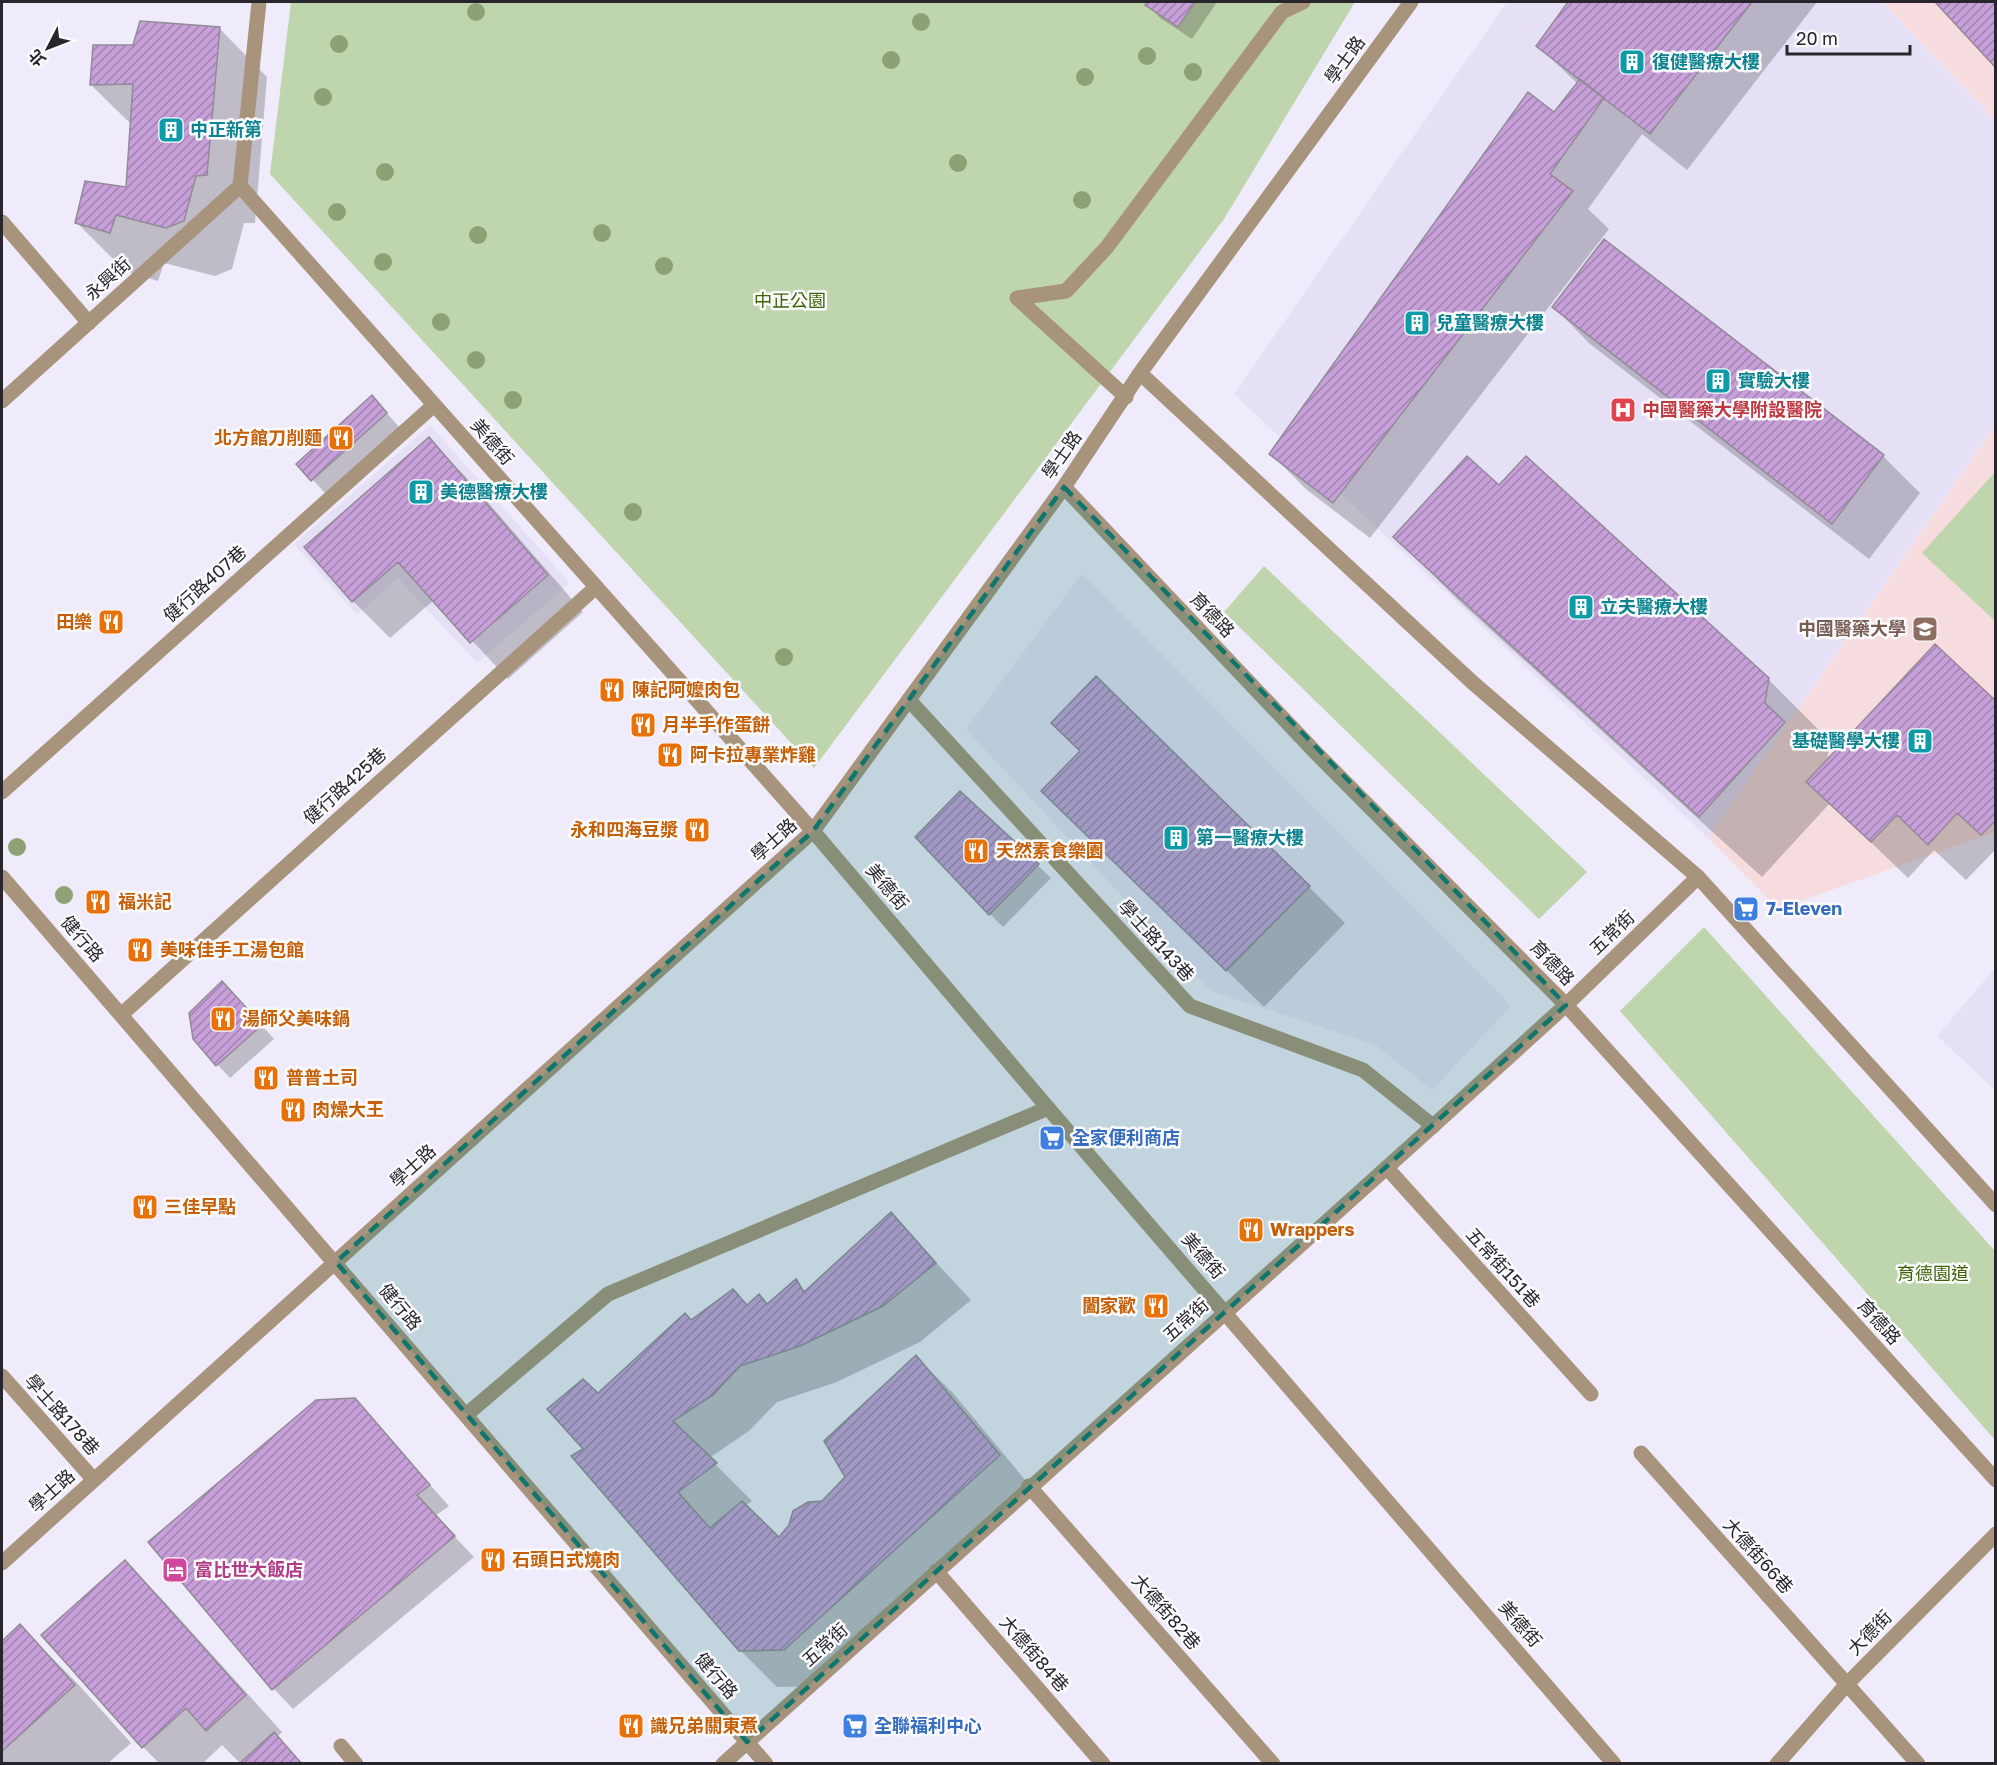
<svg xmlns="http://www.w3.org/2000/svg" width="1997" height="1765" font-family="'Golos Text','Noto Sans TC',sans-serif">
  <defs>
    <pattern id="building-hatch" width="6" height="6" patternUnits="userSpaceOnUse" patternTransform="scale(1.5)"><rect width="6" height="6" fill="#c7a0da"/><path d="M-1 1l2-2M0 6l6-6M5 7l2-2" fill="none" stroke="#a282b1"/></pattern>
  </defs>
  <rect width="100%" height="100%" fill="#efebfb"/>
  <!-- education -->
  <path fill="#f7dcdf" d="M1882 2H1995V120Z
    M1995 426V832L1778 909 1708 838Z"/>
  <!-- built -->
  <path fill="#e6e0f7" d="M1507 2H1882L1995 120V426L1708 838 1234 394Z
    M430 425 570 583 477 663 398 578 357 615 294 544Z
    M1082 574 1511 1006 1432 1090 1376 1045 1211 991 966 729Z
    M1995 968V1090L1937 1036Z"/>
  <!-- green -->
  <path fill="#bfd5ad" d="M291 2H1355L1224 219 814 768 270 174Z
    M1995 472V621L1922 553Z
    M1264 566 1587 872 1539 919 1224 612Z
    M1704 927 1995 1251V1440L1620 1011Z"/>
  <!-- shadow -->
  <path fill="#0003" d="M1149 2H1217L1192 39 1160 18 1147 4Z
    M1570 2H1817L1687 170 1642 134 1588 209 1609 229 1370 538 1307 490 1271 454 1578 84 1538 46Z
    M1937 2H1996V66Z
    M219 28 267 77 255 223H244L232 269 215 276 164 263 158 281 125 271 77 223 127 189 132 125 91 85 134 47Z
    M1604 241 1883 456 1920 493 1869 559 1590 344 1554 307Z
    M385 411 399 427 325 493 298 464Z
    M429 440 465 476 583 612 508 679 434 600 390 638 353 601Z
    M1499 487 1768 679 1830 741 1827 761 1996 703V849L1966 880 1934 850 1908 878 1830 803 1762 877 1457 599 1395 537Z
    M960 793 1051 878 1003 927 990 914Z
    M1080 827 1309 887 1345 923 1264 1007Z
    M235 996 274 1039 230 1078 217 1064Z
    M891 1214 971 1300 920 1342 837 1382 777 1402 749 1431 709 1458 752 1501 745 1506 779 1539 823 1502 847 1477 916 1357 953 1393 1036 1493 821 1686 777 1687 740 1650 586 1449 598 1395 733 1290 748 1306 759 1296 768 1305 796 1281 806 1292Z
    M354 1400 449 1506 435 1516 474 1557 293 1709 274 1689 150 1542Z
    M125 1562 161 1598 282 1732 277 1737 303 1764H241L222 1745 202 1764H160L143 1747Z
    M20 1626 77 1683 131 1743 107 1764H2V1643Z"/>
  <!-- building -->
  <path fill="url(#building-hatch)" stroke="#938a97" stroke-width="1.5" d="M1147 2H1195L1178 27 1145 5Z
    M1568 2H1752L1650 134 1536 46Z
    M1935 2H1996V68Z
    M140 21 220 27 207 175 196 176 184 221 166 228 116 215 110 233 75 223 85 181 126 187 133 84 90 85 93 45H133Z
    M1580 79 1604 98 1550 174 1573 191 1333 503 1269 454 1528 92 1554 112Z
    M1604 239 1884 455 1832 524 1552 307Z
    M372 395 387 413 311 481 296 464Z
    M429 437 548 575 470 643 398 562 352 602 304 547Z
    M429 437 548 575 470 643 398 562 352 602 304 547Z
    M1467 456 1499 485 1526 456 1769 678 1765 703 1785 722 1699 817 1393 537Z
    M1935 644 1996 701V820L1981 835 1957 813 1928 845 1897 815 1871 842 1806 782Z
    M1096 676 1310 886 1226 971 1041 791 1080 751 1051 723Z
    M960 791 1039 864 989 915 915 837Z
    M222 981 262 1025 216 1066 193 1039 189 1013Z
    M891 1212 936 1263 883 1306 800 1346 740 1366 713 1395 673 1421 717 1463 678 1492 710 1528 742 1501 779 1537 789 1525 793 1511 808 1502 822 1501 845 1477 824 1441 916 1355 1000 1455 784 1650 739 1651 571 1456 583 1449 547 1409 583 1379 598 1393 685 1313 691 1320 733 1289 747 1305 759 1294 767 1304 796 1279 804 1292Z
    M355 1398 430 1485 417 1495 455 1536 272 1690 148 1542 316 1400Z
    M125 1560 246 1695 206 1731 186 1708 142 1748 41 1635Z
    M20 1624 75 1685 2 1751V1641Z
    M274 1732 302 1764H239Z"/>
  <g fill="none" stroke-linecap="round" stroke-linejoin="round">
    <!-- service -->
    <path stroke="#a8947c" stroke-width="15" d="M2 222 89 323
      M1017 298 1066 291 1081 275 1107 247 1282 12 1303 2
      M1017 298 1126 397
      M909 700 1190 1006 1363 1070 1433 1126
      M2 792 434 405
      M122 1014 595 588
      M1387 1168 1591 1394
      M2 1376 94 1480
      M466 1415 608 1294 1048 1108
      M1641 1453 1918 1764
      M1029 1486 1273 1764
      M936 1571 1103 1764
      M341 1746 356 1764"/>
    <!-- minor -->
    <path stroke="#a8947c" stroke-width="15" d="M259 2 240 186 813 831 1048 1108 1614 1764
      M2 401 240 186
      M1566 1005 1996 1480
      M723 1764 1433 1126 1566 1005 1698 877 1996 1205
      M1777 1764 1847 1684 1996 1534"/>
    <!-- tertiary -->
    <path stroke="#a8947c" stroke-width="15" d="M1140 373 1472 682 1698 877
      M1064 487 1316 753 1566 1005
      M2 877 766 1764
      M2 1563 813 831 1064 487 1140 373 1411 2"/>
  </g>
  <!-- trees -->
  <g fill="#8ea174">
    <circle cx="476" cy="12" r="9"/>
    <circle cx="921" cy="22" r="9"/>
    <circle cx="339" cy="44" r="9"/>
    <circle cx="1147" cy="56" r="9"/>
    <circle cx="891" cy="60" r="9"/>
    <circle cx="1193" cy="72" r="9"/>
    <circle cx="1085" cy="77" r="9"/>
    <circle cx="323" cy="97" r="9"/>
    <circle cx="958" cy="163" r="9"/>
    <circle cx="385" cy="172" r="9"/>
    <circle cx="1082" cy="200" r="9"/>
    <circle cx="337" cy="212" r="9"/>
    <circle cx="602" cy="233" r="9"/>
    <circle cx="478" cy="235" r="9"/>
    <circle cx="383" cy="262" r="9"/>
    <circle cx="664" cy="266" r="9"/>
    <circle cx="441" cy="322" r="9"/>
    <circle cx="476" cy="360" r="9"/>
    <circle cx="513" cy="400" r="9"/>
    <circle cx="633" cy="512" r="9"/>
    <circle cx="784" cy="657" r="9"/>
    <circle cx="17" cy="847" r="9"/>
    <circle cx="64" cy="895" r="9"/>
  </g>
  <!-- marked area -->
  <path fill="#0f766e" fill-opacity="0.2" stroke="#0f766e" stroke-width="4.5" stroke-dasharray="12 8" stroke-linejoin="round" d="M1064 487 1566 1005 747 1742 336 1262 813 831Z"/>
  <!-- icons -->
  <defs>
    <g id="building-square" transform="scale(1.35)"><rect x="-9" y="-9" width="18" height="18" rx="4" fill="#0f9aa8" stroke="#fbfbfe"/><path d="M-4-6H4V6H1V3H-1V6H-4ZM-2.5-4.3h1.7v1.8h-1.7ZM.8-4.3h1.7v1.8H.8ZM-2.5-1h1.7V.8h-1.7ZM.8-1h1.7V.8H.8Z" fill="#fff"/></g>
    <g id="hospital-square" transform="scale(1.35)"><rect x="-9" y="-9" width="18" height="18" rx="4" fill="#e0444e" stroke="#fbfbfe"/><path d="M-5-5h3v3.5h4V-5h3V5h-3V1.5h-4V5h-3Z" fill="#fff"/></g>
    <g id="restaurant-square" transform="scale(1.35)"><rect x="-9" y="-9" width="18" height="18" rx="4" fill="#e8710a" stroke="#fbfbfe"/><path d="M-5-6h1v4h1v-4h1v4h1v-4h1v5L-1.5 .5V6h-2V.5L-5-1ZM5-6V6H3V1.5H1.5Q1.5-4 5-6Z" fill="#fff"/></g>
    <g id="university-square" transform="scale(1.35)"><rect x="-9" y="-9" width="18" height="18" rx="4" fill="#8d6e63" stroke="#fbfbfe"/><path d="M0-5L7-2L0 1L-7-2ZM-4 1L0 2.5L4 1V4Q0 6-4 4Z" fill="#fff"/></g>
    <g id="supermarket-square" transform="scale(1.35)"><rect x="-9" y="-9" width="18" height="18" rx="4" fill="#3f7fe0" stroke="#fbfbfe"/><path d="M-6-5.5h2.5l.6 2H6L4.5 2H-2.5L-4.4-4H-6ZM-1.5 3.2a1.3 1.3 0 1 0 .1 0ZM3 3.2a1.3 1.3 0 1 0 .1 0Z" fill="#fff"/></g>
    <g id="hotel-square" transform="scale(1.35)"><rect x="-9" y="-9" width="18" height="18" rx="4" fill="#d1479c" stroke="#fbfbfe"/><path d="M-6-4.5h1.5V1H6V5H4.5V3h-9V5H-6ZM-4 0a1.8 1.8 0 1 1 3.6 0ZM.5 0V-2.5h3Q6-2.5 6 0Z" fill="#fff"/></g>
  </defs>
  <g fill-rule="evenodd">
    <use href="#building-square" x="1632" y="62"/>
    <use href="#building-square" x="171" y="130"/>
    <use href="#building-square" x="1417" y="323"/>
    <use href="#building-square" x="1718" y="381"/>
    <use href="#hospital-square" x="1623" y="410"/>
    <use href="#restaurant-square" x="341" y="438"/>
    <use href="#building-square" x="421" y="492"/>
    <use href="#building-square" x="1581" y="607"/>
    <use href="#restaurant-square" x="111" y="622"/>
    <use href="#university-square" x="1925" y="629"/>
    <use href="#restaurant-square" x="612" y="690"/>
    <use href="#restaurant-square" x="643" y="725"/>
    <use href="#building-square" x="1920" y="741"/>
    <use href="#restaurant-square" x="670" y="755"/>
    <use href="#restaurant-square" x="697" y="830"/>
    <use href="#building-square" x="1176" y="838"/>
    <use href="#restaurant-square" x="976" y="851"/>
    <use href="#restaurant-square" x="98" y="902"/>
    <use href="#supermarket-square" x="1746" y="909"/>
    <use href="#restaurant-square" x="140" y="950"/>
    <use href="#restaurant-square" x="223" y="1019"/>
    <use href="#restaurant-square" x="266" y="1078"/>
    <use href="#restaurant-square" x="293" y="1110"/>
    <use href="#supermarket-square" x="1052" y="1138"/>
    <use href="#restaurant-square" x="145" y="1207"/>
    <use href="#restaurant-square" x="1251" y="1230"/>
    <use href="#restaurant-square" x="1156" y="1306"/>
    <use href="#restaurant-square" x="493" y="1560"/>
    <use href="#hotel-square" x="175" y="1570"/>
    <use href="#restaurant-square" x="631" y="1726"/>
    <use href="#supermarket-square" x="855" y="1726"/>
  </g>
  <g text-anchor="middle" stroke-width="5" stroke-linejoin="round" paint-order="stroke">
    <!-- street labels -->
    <g font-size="18" fill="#28262c" stroke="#fbfbfe">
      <text transform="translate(1345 60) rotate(-54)" y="6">學士路</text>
      <text transform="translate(108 279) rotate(-42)" y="6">永興街</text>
      <text transform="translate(492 442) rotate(49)" y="6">美德街</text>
      <text transform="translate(1062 455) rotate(-55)" y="6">學士路</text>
      <text transform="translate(205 584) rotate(-42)" y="6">健行路407巷</text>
      <text transform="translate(1212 615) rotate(46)" y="6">育德路</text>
      <text transform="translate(345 786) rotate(-42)" y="6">健行路425巷</text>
      <text transform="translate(774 840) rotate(-42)" y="6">學士路</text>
      <text transform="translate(887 887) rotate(50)" y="6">美德街</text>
      <text transform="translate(1612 933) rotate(-44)" y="6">五常街</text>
      <text transform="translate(82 939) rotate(49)" y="6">健行路</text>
      <text transform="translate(1156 941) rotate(48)" y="6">學士路143巷</text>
      <text transform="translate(1552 963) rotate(46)" y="6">育德路</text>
      <text transform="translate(413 1166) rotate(-42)" y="6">學士路</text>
      <text transform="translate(1203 1256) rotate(49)" y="6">美德街</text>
      <text transform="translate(1503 1268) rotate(48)" y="6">五常街151巷</text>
      <text transform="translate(400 1307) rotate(50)" y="6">健行路</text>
      <text transform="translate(1186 1320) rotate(-42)" y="6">五常街</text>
      <text transform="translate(1879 1322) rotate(48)" y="6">育德路</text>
      <text transform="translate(62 1415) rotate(48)" y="6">學士路178巷</text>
      <text transform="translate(52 1491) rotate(-42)" y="6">學士路</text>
      <text transform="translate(1758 1556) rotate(48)" y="6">大德街66巷</text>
      <text transform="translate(1166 1612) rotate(49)" y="6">大德街82巷</text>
      <text transform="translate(1520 1624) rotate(49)" y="6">美德街</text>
      <text transform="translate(1870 1633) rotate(-46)" y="6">大德街</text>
      <text transform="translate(825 1645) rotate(-42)" y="6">五常街</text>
      <text transform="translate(1034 1654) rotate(49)" y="6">大德街84巷</text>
      <text transform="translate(716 1676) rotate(49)" y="6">健行路</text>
    </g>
    <!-- culture labels -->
    <g font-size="18" font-weight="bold" fill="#0d838f" stroke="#fbfbfe" text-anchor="start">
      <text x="1652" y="68">復健醫療大樓</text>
      <text x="190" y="136">中正新第</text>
      <text x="1436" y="329">兒童醫療大樓</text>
      <text x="1738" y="387">實驗大樓</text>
      <text x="440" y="498">美德醫療大樓</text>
      <text x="1600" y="613">立夫醫療大樓</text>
      <text x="1900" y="747" text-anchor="end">基礎醫學大樓</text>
      <text x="1196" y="844">第一醫療大樓</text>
    </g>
    <!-- park labels -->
    <g font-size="18" fill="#3e6405" stroke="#fbfbfe">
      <text x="790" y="307">中正公園</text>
      <text x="1933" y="1280">育德園道</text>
    </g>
    <!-- health labels -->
    <g font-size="18" font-weight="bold" fill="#be3a42" stroke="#fbfbfe" text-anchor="start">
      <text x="1642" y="416">中國醫藥大學附設醫院</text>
    </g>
    <!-- food labels -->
    <g font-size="18" font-weight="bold" fill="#c56008" stroke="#fbfbfe" text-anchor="start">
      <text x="322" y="444" text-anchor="end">北方館刀削麵</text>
      <text x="92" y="628" text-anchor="end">田樂</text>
      <text x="632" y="696">陳記阿嬤肉包</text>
      <text x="662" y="731">月半手作蛋餅</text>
      <text x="690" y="761">阿卡拉專業炸雞</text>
      <text x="678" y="836" text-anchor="end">永和四海豆漿</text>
      <text x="996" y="857">天然素食樂園</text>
      <text x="118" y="908">福米記</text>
      <text x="160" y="956">美味佳手工湯包館</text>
      <text x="242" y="1025">湯師父美味鍋</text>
      <text x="286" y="1084">普普土司</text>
      <text x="312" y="1116">肉燥大王</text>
      <text x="164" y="1213">三佳早點</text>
      <text x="1270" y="1236">Wrappers</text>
      <text x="1136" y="1312" text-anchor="end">闔家歡</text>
      <text x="512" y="1566">石頭日式燒肉</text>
      <text x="650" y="1732">識兄弟關東煮</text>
    </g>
    <!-- education labels -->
    <g font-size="18" font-weight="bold" fill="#785e54" stroke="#fbfbfe" text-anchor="end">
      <text x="1906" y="635">中國醫藥大學</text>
    </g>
    <!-- shop labels -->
    <g font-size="18" font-weight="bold" fill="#366cbe" stroke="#fbfbfe" text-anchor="start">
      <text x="1766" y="915">7-Eleven</text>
      <text x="1072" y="1144">全家便利商店</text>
      <text x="874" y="1732">全聯福利中心</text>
    </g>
    <!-- hotel labels -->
    <g font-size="18" font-weight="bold" fill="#b23c85" stroke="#fbfbfe" text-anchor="start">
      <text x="195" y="1576">富比世大飯店</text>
    </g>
  </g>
  <!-- border -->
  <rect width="1997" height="1765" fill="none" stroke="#28262c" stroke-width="6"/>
  <!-- north arrow -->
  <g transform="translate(48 48) rotate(228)" stroke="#fbfbfe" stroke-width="4.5" paint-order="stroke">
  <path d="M0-4.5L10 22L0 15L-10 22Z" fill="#28262c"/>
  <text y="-9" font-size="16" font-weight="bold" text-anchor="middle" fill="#28262c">北</text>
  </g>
  <!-- scale -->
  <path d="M1787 45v9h123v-9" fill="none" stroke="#28262c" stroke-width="3"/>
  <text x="1796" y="45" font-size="18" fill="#28262c" stroke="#fbfbfe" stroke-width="4.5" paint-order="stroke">20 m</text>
</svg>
